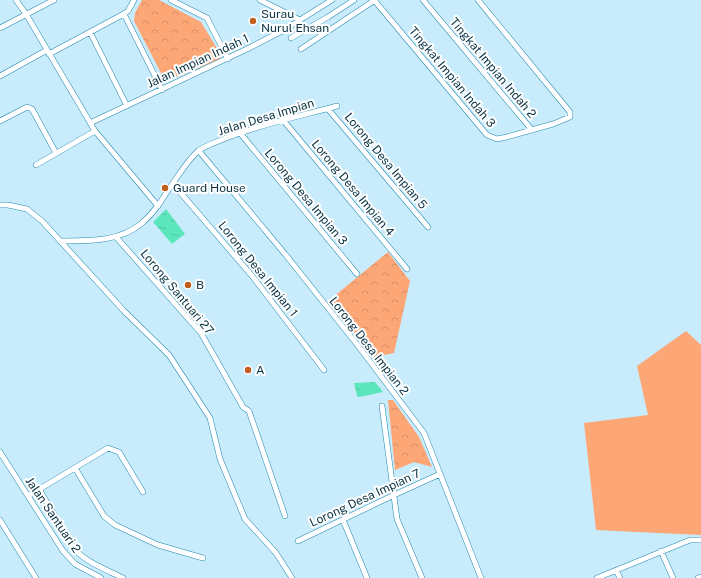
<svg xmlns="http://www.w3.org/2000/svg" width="701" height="578" font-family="'Public Sans',sans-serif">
  <defs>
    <pattern id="park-crowns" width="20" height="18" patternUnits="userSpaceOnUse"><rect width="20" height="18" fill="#fda676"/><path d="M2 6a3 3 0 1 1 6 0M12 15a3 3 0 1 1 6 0" fill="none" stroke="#d88f67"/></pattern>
    <pattern id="water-ripples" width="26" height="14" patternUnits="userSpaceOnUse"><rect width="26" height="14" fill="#5be6bb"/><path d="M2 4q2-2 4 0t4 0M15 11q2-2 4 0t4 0" fill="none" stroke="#4ec6a2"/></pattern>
  </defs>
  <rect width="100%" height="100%" fill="#c9ecfd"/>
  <!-- green -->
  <path fill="#fda676" d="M686 331 701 345V535L596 530 584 423 648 415 637 366Z"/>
  <!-- park -->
  <path fill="url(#park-crowns)" d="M142 0H159L201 22 221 55 220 59 169 80 163 77 134 21 135 13Z
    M388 252 410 281 394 353 375 357 327 302Z
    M388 400H393L419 437 432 467 414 462 395 470Z"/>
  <!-- water -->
  <path fill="url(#water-ripples)" d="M166 209 185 234 172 244 153 222Z
    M375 382 383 392 359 397 357 396 354 383Z"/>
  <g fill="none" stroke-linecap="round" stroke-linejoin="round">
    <!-- minor casing -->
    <g stroke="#2188af" stroke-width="6">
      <path id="minor" d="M16 0 26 14 95 131 158 206
        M171 0 207 18 228 59
        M260 0 300 20
        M374 0 487 135 497 139 507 137 553 124 570 117V112L478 0
        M423 0 532 130
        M124 14 162 90
        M0 28 54 0
        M90 32 127 106
        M291 38 328 17 354 0
        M301 49 375 0
        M49 54 120 16 128 11 134 0
        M0 76 47 50
        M328 109 428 227
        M283 120 407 269
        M0 121 27 107 32 109 56 153
        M90 123 247 49 284 30 332 0
        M240 133 357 274
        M199 151 285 254 359 347 424 433 481 578
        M36 165 95 131
        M173 184 253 277 324 370
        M0 205H8L27 209 42 221 124 311 169 355 210 418 220 459 245 519 276 553 292 578
        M116 237 201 333 243 407 249 411 285 516
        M60 241C88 241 120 242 142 223 154 213 162 200 170 187 179 175 187 161 198 151 206 145 217 142 226 138 262 124 300 116 337 106
        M382 406 397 519 422 578
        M0 452 63 551 75 564 101 578
        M75 468 104 516 115 525 158 545 203 558
        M39 489 75 550C88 563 107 570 123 578
        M28 496 108 448 119 452 143 492
        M0 520 36 578
        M343 520 367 578
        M298 541 394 495 440 474
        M661 551 673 578
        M616 570 620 578
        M597 578 690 540H701
        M698 578 701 577"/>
    </g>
    <!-- minor -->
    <use href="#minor" stroke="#fff" stroke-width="5"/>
  </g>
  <!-- markers -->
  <g fill="#c05f1f" stroke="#fff" stroke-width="1.5">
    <circle cx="253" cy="21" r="4"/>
    <circle cx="165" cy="188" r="4"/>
    <circle cx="188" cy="285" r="4"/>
    <circle cx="248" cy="370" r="4"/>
  </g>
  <g text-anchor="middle" stroke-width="4" stroke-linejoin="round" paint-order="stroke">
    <!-- poi labels -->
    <g font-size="12" fill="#093344" stroke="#fff" text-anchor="start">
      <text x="261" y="18">Surau<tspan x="261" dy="14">Nurul Ehsan</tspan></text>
      <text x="173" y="192">Guard House</text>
      <text x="196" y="289">B</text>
      <text x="256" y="374">A</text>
    </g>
    <!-- street labels -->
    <g font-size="12" fill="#093344" stroke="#fff">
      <text transform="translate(198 61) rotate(-25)" y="4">Jalan Impian Indah 1</text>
      <text transform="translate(493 68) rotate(50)" y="4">Tingkat Impian Indah 2</text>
      <text transform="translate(452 77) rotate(50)" y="4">Tingkat Impian Indah 3</text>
      <text transform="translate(266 117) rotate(-17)" y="4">Jalan Desa Impian</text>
      <text transform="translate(386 161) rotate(50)" y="4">Lorong Desa Impian 5</text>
      <text transform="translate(353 188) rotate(50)" y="4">Lorong Desa Impian 4</text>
      <text transform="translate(306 197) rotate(50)" y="4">Lorong Desa Impian 3</text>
      <text transform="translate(258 269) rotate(51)" y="4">Lorong Desa Impian 1</text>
      <text transform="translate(177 292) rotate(50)" y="4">Lorong Santuari 27</text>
      <text transform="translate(369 346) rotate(52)" y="4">Lorong Desa Impian 2</text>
      <text transform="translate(365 498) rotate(-25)" y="4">Lorong Desa Impian 7</text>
      <text transform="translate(53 515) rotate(56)" y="4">Jalan Santuari 2</text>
    </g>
  </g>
</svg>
